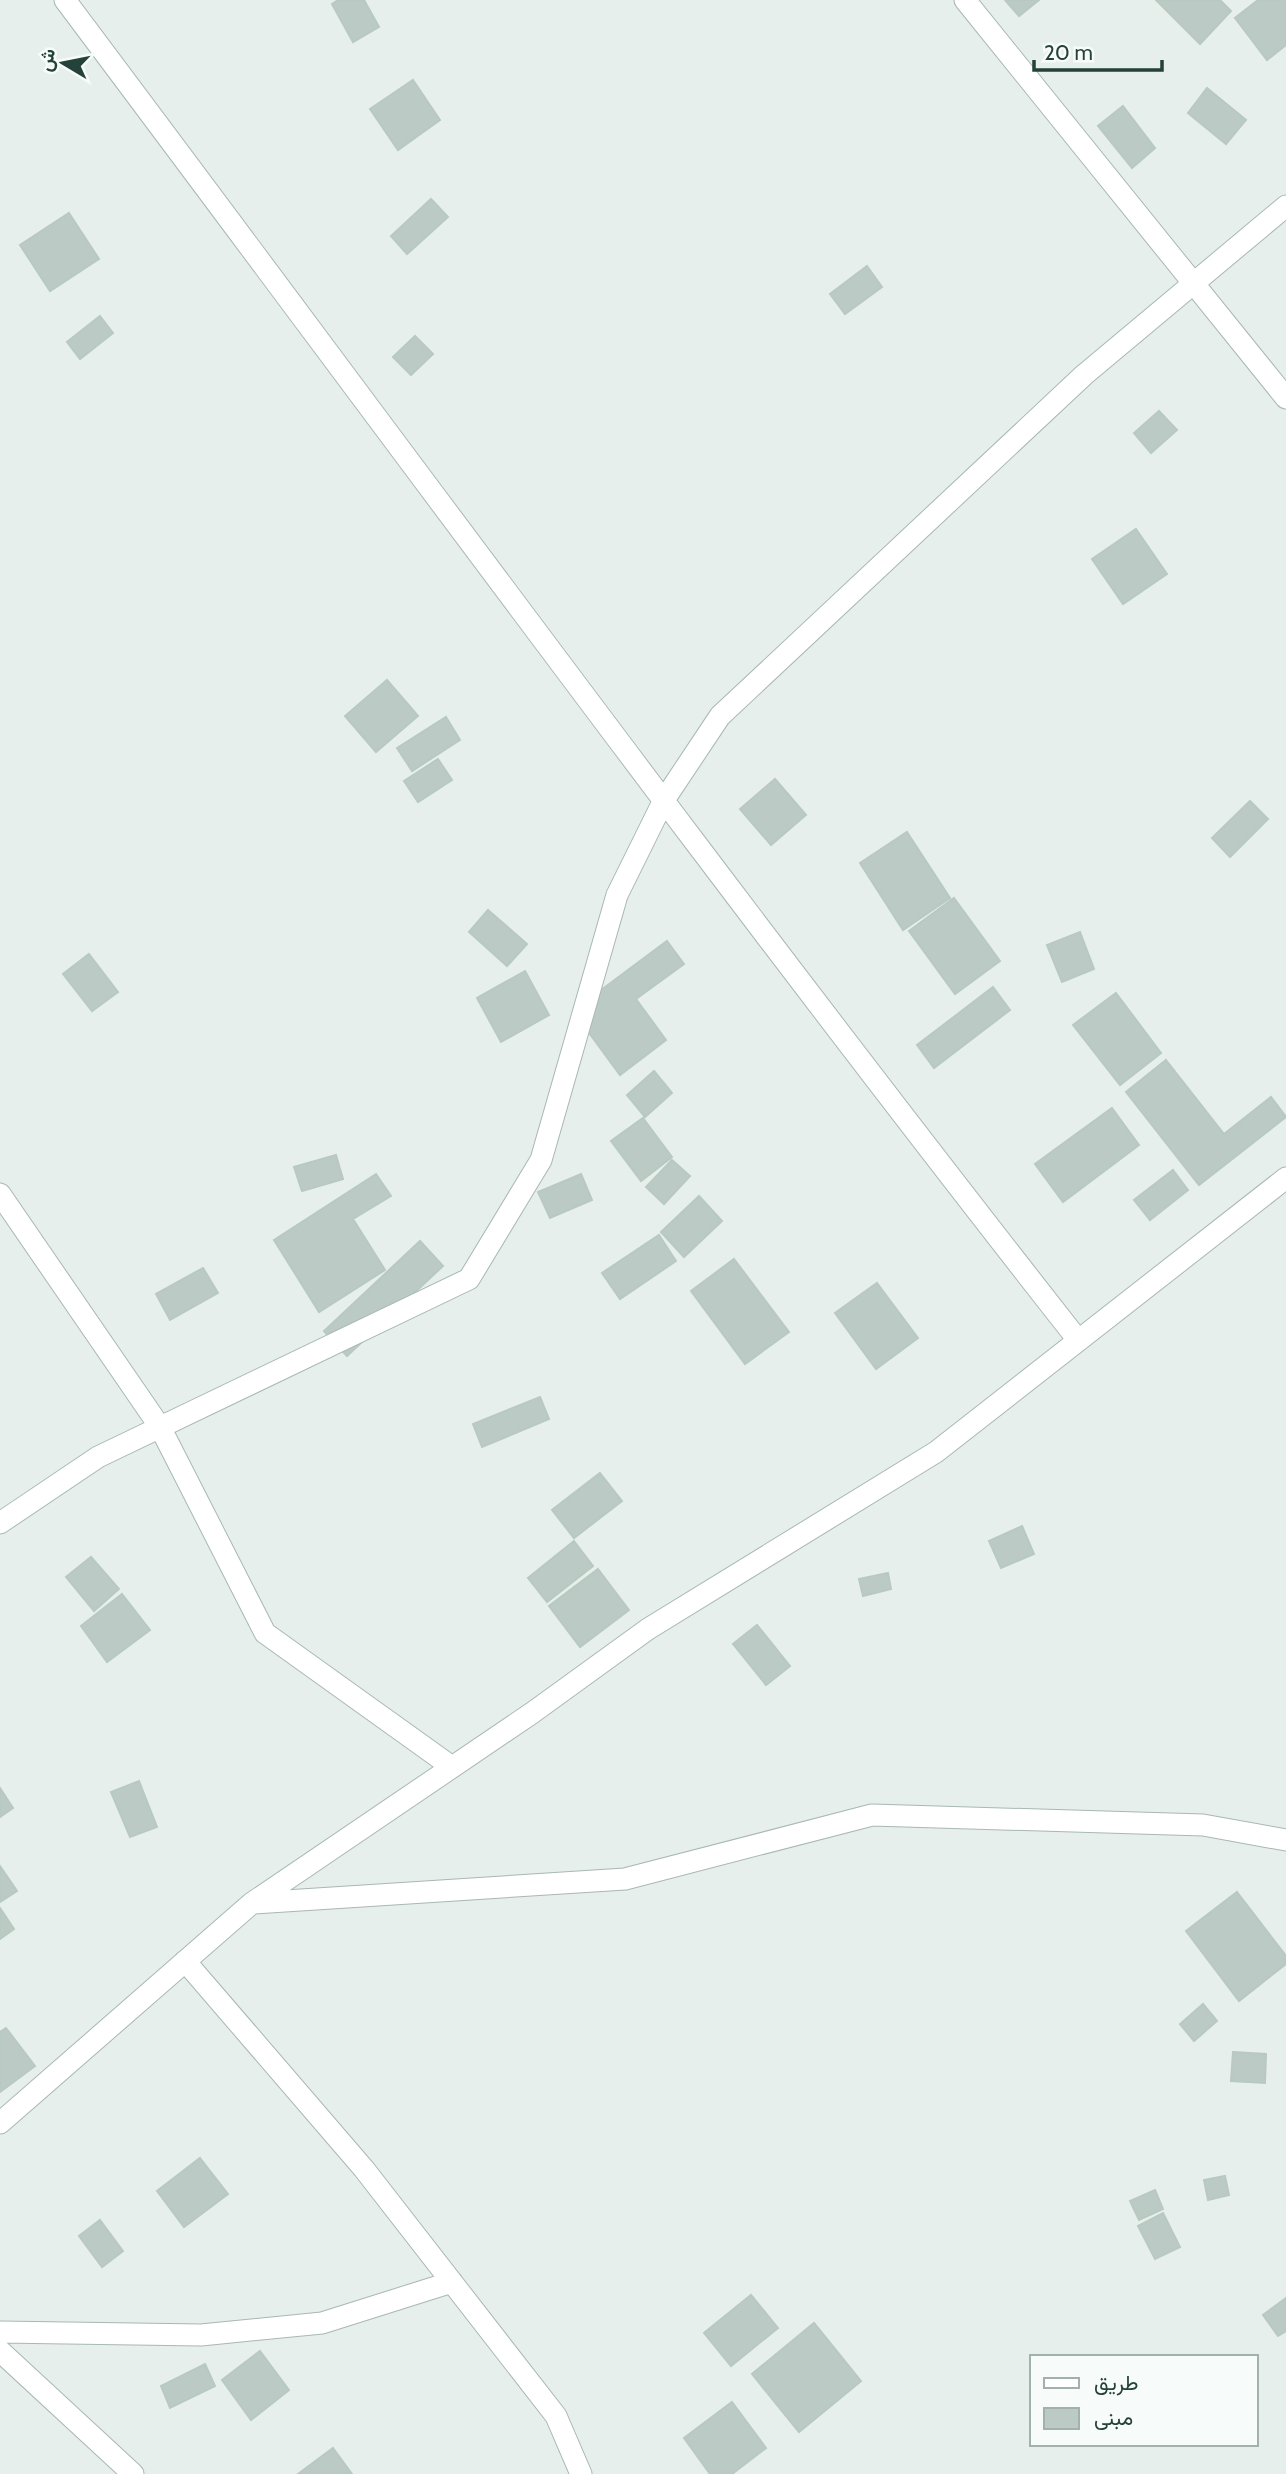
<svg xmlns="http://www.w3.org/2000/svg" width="1286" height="2474" font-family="Cabin,Vazirmatn,sans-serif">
  <rect width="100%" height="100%" fill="#e6efeb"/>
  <!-- building -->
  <path fill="#bbcac4" stroke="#b8c9c2" stroke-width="2" d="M338 0H364L379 27 353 42 332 4Z
    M1005 0H1039L1019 16Z
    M1156 0H1220L1231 11 1200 44Z
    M1258 0H1286V45L1267 60 1235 18Z
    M413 80 440 120 398 150 370 109Z
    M1207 88 1246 120 1226 144 1188 113Z
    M1123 106 1155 148 1132 168 1098 126Z
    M431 199 448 217 407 254 391 236Z
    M69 213 99 259 50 291 20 245Z
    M867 266 882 287 845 314 830 294Z
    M100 316 113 333 80 359 67 342Z
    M415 336 433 354 411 375 393 357Z
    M1159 411 1177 430 1151 453 1134 433Z
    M1136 529 1167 574 1123 604 1092 559Z
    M387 680 418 716 376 752 345 716Z
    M446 717 460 740 412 771 397 748Z
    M438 759 452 780 418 802 404 781Z
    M775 779 806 815 771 845 740 809Z
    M1250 801 1268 819 1230 857 1212 838Z
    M907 832 950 898 903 930 860 863Z
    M954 898 1000 961 955 994 909 931Z
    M488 910 527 944 507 966 469 932Z
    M1080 932 1094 969 1062 982 1047 945Z
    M667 941 684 964 636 999 666 1040 620 1075 573 1011Z
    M89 954 118 992 92 1011 63 974Z
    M525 971 549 1015 501 1042 477 998Z
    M993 987 1010 1010 934 1068 917 1045Z
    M1116 993 1161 1053 1120 1085 1073 1025Z
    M1166 1060 1224 1134 1271 1097 1286 1117 1199 1185 1126 1092Z
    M654 1071 672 1093 645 1117 627 1095Z
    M1112 1108 1139 1145 1063 1202 1035 1164Z
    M643 1118 672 1157 641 1181 611 1141Z
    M336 1155 343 1179 302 1191 294 1167Z
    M672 1160 690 1176 664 1204 646 1187Z
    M1173 1170 1188 1190 1150 1220 1134 1200Z
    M376 1174 391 1196 353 1219 385 1270 319 1312 274 1240Z
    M581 1174 592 1200 550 1218 538 1192Z
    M699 1196 722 1221 684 1257 661 1232Z
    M659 1235 676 1261 620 1299 602 1273Z
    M420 1241 443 1266 347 1356 324 1331Z
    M734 1259 789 1332 745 1364 691 1291Z
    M203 1268 218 1293 170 1320 156 1294Z
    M877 1283 918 1338 876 1369 835 1313Z
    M540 1397 549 1419 482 1447 473 1424Z
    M600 1473 622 1501 574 1538 552 1510Z
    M1022 1526 1034 1554 1001 1568 989 1541Z
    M574 1541 593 1566 547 1602 528 1578Z
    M91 1557 119 1589 94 1611 66 1577Z
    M598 1569 629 1610 580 1647 549 1606Z
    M888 1573 891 1589 863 1596 859 1579Z
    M122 1594 150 1630 107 1662 81 1626Z
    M757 1625 790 1666 766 1685 733 1644Z
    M139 1781 157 1827 130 1837 111 1792Z
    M0 1788 13 1808 0 1817Z
    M0 1866 17 1891 0 1902Z
    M1237 1892 1286 1956V1964L1239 2001 1186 1931Z
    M0 1908 14 1929 0 1939Z
    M1203 2004 1217 2021 1194 2041 1180 2024Z
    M6 2028 35 2066 0 2092V2032Z
    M1233 2052 1266 2054 1265 2083 1231 2081Z
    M200 2158 228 2194 184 2227 157 2191Z
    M1225 2176 1229 2195 1208 2200 1204 2180Z
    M1155 2190 1163 2209 1139 2220 1130 2201Z
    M1163 2213 1180 2247 1155 2259 1138 2226Z
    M100 2220 123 2251 102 2267 79 2236Z
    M751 2295 778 2328 731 2366 704 2333Z
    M1286 2298V2331L1278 2336 1263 2315Z
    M814 2323 861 2381 799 2432 752 2374Z
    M260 2351 289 2390 251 2420 222 2380Z
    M205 2364 215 2386 170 2408 161 2386Z
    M732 2402 766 2448 732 2474H710L684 2438Z
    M333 2448 352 2474H298Z"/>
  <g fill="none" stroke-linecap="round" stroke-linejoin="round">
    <!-- minor casing -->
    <g stroke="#a8b8b2" stroke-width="23">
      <path id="minor" d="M65 0C401 448 732 900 1078 1340
        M965 0 1286 398
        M0 1194 160 1427 265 1633 452 1767
        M0 1523 98 1457 469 1279 541 1160 617 895 664 800 720 716 1084 375 1286 206
        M254 1903 625 1879 872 1815 1203 1825 1286 1840
        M185 1961 364 2169 556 2416 581 2474
        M0 2123 252 1903 532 1713 648 1629 936 1452 1286 1178
        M0 2332 201 2335 322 2323 452 2282
        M0 2351 133 2474"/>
    </g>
    <!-- minor -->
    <use href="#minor" stroke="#fff" stroke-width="21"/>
  </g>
  <!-- legend -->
  <rect x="1030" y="2355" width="228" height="91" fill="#f7fbf9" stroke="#a3b1ad" stroke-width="2"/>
  <rect x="1044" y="2378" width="35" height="10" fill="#ffffff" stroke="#a3b1ad" stroke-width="2"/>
  <text x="1094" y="2390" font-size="21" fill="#24423a">طريق</text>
  <rect x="1044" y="2408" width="35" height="21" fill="#bbcac4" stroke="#a3b1ad" stroke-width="2"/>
  <text x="1094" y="2425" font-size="21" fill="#24423a">مبنى</text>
  <!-- north arrow -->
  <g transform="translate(63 63) rotate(280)" stroke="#f7fbf9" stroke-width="5" paint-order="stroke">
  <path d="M0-5L12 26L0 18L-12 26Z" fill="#24423a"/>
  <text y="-10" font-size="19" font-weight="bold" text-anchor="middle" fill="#24423a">ش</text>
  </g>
  <!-- scale -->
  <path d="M1034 60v10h128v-10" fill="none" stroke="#24423a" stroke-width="3.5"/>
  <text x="1044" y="60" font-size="21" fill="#24423a" stroke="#f7fbf9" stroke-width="5" paint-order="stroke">20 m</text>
</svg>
